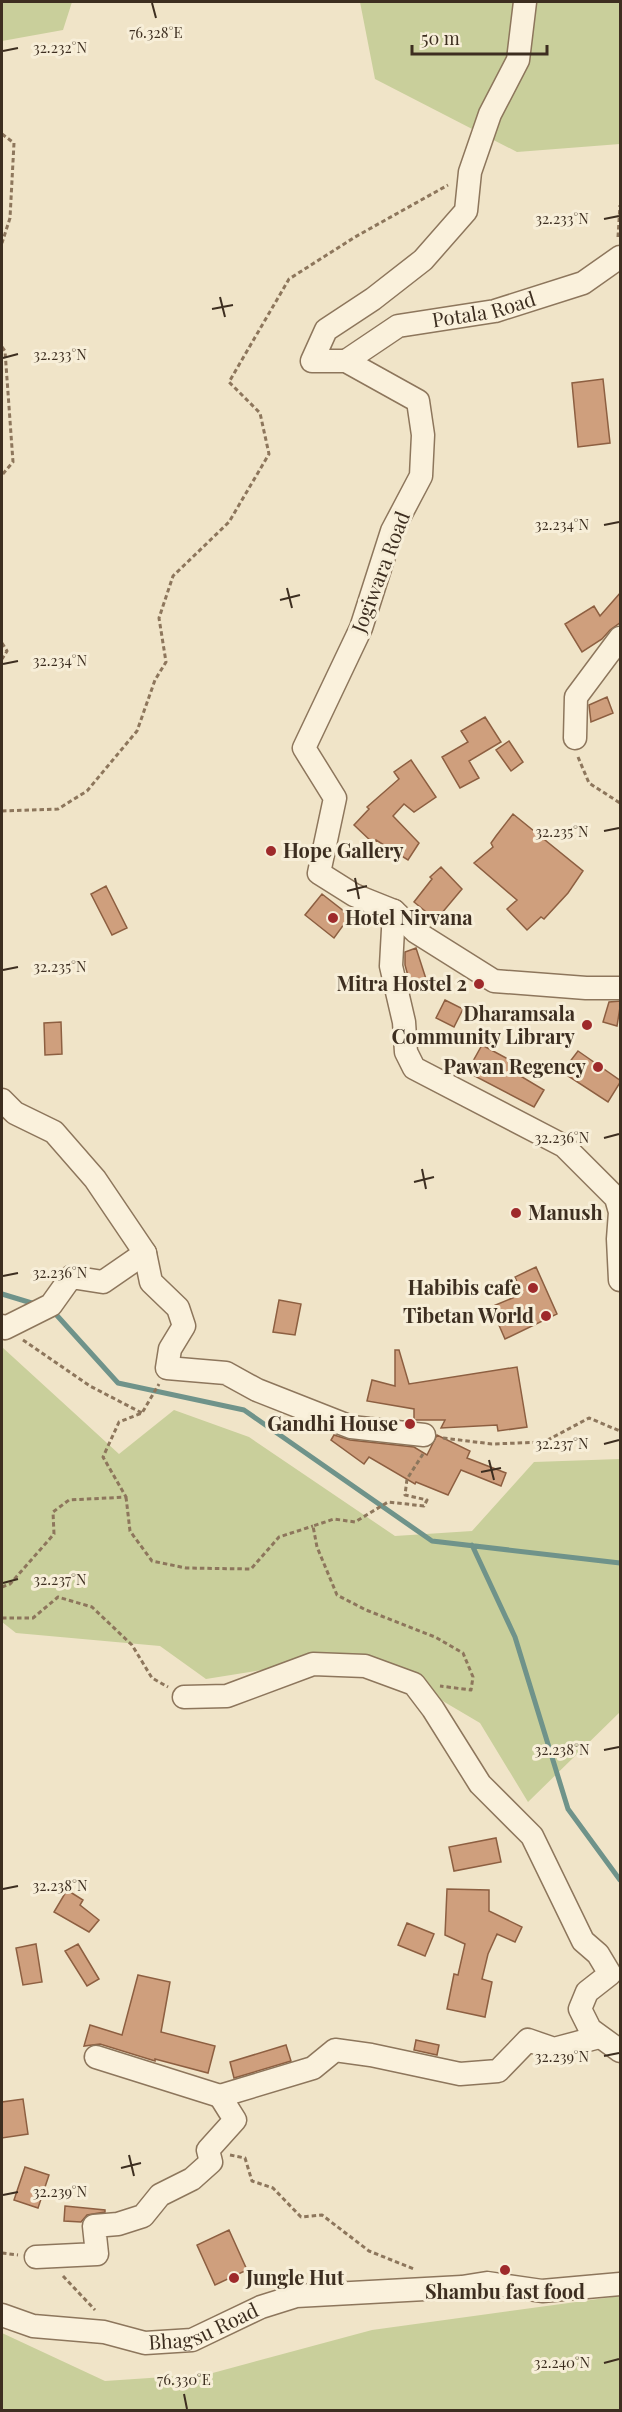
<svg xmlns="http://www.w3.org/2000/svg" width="622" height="2412" font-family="'Playfair Display',serif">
  <rect width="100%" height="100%" fill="#f0e4c8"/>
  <!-- green -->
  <path fill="#c9cf9b" d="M2 2H72L63 30 2 41Z
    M360 2H620V144L517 152 375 79Z
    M2 1347 119 1454 174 1410 249 1437 395 1536 472 1531 534 1462 620 1459V1712L528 1802 480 1723 363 1654 206 1679 160 1646 16 1633 2 1622Z
    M620 2296V2410H2V2333L105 2381 209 2374 372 2330Z"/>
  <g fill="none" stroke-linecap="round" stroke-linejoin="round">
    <!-- stream -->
    <path stroke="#6f938a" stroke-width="5" d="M2 1294 35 1304
      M52 1310 118 1383 244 1410 432 1541 620 1563
      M472 1545 515 1637 568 1809 620 1880"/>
  </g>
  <!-- building -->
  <path fill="#cf9f7d" stroke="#8d5f41" stroke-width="1.5" d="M603 379 610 443 578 447 572 383Z
    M621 592V622L610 630 602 639 582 652 565 624 594 606 600 616Z
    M607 697 613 713 591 722 589 705Z
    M485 717 501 742 469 761 479 778 460 788 442 757 468 742 461 731Z
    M509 741 523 762 511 771 496 750Z
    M411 760 436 797 414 812 404 804 393 816 419 843 408 860 376 840 373 843 354 825 369 809 367 807 399 779 394 772Z
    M513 814 583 871 568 893 544 919 541 917 527 930 507 909 517 900 474 863 493 847 491 843 496 836Z
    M441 867 462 889 436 920 414 902 432 879 430 877Z
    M106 886 127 928 112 935 91 894Z
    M322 894 350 916 334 938 305 915Z
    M416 948 427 982 411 987 405 965V952Z
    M445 1000 463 1009 454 1027 436 1018Z
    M621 1001 617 1026 603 1022 609 1002Z
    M61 1022 62 1054 45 1055 44 1023Z
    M482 1045 521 1066 517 1074 544 1090 534 1107 467 1072Z
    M578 1051 621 1081 608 1102 562 1072Z
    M536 1267 557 1314 505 1339 491 1307 522 1294 515 1277Z
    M279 1300 301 1304 295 1335 273 1332Z
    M395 1350H399L409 1384 517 1367 527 1427 498 1431 497 1425 441 1428 445 1420H414V1409L367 1401 372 1380 395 1386Z
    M334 1435 350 1440 414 1447 427 1455 437 1435 470 1451 467 1458 506 1473 501 1486 461 1470 448 1495 416 1482 415 1484 369 1457 364 1464 331 1440Z
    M496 1838 501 1862 454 1871 449 1847Z
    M447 1889 489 1890V1911L522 1927 515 1942 497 1934 488 1954 482 1979 492 1982 485 2017 447 2009 454 1974 458 1975 465 1944 445 1935Z
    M67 1890 83 1900 80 1905 99 1920 89 1932 54 1912Z
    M407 1923 434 1934 425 1956 398 1945Z
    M36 1944 42 1982 23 1985 16 1948Z
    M78 1944 99 1979 87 1986 65 1951Z
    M138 1975 170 1982 161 2032 215 2046 208 2073 155 2059V2061L100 2044 84 2046 90 2025 122 2035Z
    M416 2040 439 2045 437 2055 414 2050Z
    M286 2045 291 2061 234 2078 230 2062Z
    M23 2099 28 2134 2 2138V2102Z
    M25 2167 49 2175 38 2208 14 2200Z
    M65 2206 105 2210V2212L87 2215 81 2222 64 2221Z
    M229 2230 247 2270 215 2285 197 2245Z"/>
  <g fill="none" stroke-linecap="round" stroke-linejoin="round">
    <!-- minor casing -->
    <g stroke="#8d765c" stroke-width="25">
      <g id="minor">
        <path d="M525 2 518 60 490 114 470 172 466 211 423 260 373 299 326 330 312 361H346L418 401 423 435 421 476 392 531 361 628 304 748 335 798 319 873 354 895 394 911 416 932 494 981 586 988H620"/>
        <path id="s1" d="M346 361 398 326 495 311 583 283 620 257"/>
        <path d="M575 738 576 697 620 638"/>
        <path d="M394 911 391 966 404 1022 406 1052 414 1068 564 1146 616 1198 620 1212 618 1239 620 1280"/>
        <path d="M2 1100 15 1113 54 1132 95 1179 145 1253 151 1282 178 1308 184 1326 170 1349 167 1368 226 1373 257 1390 351 1427 424 1435"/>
        <path d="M2 1326 5 1328 51 1305 71 1277 103 1282 145 1253"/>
        <path d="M184 1697 227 1696 313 1664 365 1666 414 1684 433 1709 480 1784 532 1836 583 1941 598 1954 610 1974 587 1992 580 2009 590 2029 620 2051"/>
        <path d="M96 2057 220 2096"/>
        <path d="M36 2257 97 2254 94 2226 118 2224 143 2216 160 2195 192 2179 211 2162 208 2150 235 2120 220 2096 313 2068 335 2050 371 2055 460 2074 498 2071 528 2040 554 2049 599 2037"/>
        <path id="s2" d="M2 2315 33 2326 104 2332 145 2343 192 2340 261 2307 296 2296 462 2287 487 2283 542 2291 620 2284"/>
      </g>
    </g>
    <!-- path -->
    <path stroke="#8d765c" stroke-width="3" stroke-dasharray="4.5 3" stroke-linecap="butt" d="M2 134 14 143 10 218 2 243
      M618 237 620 205
      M2 347 5 351 13 462 2 475
      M2 643 7 651 2 659
      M578 757 589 783 620 803
      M2 811 58 809 87 791 137 731 155 680 166 662 159 618 173 576 229 522 269 454 260 413 229 382 289 279 355 237 448 185
      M23 1340 90 1386 142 1413
      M443 1438 492 1444 544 1442 589 1418 620 1431
      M423 1454 407 1479 405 1495 427 1500 424 1506 388 1502 355 1522 334 1519 313 1526 317 1547 337 1595 366 1610 435 1637 463 1653 473 1677 471 1690 440 1686
      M126 1497 130 1531 152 1561 186 1568 251 1569 279 1537 313 1526
      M2 1587 10 1584 54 1534 53 1512 69 1500 126 1497 103 1457 119 1422 142 1413 159 1384
      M2 1618H33L58 1597 92 1607 132 1645 152 1678 168 1687
      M230 2155 245 2158 252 2181 273 2188 301 2217 322 2215 369 2251 414 2269
      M2 2253 18 2255
      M63 2276 95 2310"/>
    <!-- minor -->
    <use href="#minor" stroke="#faf1dc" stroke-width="22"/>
  </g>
  <!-- ticks -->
  <path fill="none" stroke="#3d2e20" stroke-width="2" d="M152 3 156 18M3 51 18 48M604 219 619 216M220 297 225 317M212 309 233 305M3 358 18 354M604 525 619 522M287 588 292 608M280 600 300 595M3 664 18 661M604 831 619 828M355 878 359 899M347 891 367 886M3 970 18 967M604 1138 619 1134M422 1169 426 1189M414 1182 434 1177M3 1276 18 1273M604 1444 619 1440M489 1460 494 1480M481 1472 501 1468M3 1583 18 1579M604 1750 619 1747M3 1889 18 1886M604 2056 619 2053M129 2155 134 2176M121 2168 141 2163M3 2195 18 2192M604 2363 619 2359M184 2394 187 2409"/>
  <!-- markers -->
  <g fill="#9e2a2b" stroke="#f7eed8" stroke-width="2">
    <circle cx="271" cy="851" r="6"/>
    <circle cx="333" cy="918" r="6"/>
    <circle cx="479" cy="984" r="6"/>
    <circle cx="587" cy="1025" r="6"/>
    <circle cx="598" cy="1067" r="6"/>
    <circle cx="516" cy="1213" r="6"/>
    <circle cx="533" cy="1288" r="6"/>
    <circle cx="546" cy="1316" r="6"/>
    <circle cx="410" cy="1424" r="6"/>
    <circle cx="505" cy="2270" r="6"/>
    <circle cx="234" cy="2278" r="6"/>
  </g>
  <g text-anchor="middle" stroke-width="6" stroke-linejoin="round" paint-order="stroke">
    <!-- street labels -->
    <g font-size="20" fill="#3d2e20" stroke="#f7eed8">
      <text dy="7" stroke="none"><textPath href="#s1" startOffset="150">Potala Road</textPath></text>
      <text transform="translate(381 572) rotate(-69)" y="7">Jogiwara Road</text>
      <text dy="7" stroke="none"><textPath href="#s2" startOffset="208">Bhagsu Road</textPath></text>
    </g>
    <!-- poi labels -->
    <g font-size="20" font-weight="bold" fill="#3d2e20" stroke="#f7eed8" text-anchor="end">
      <text x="283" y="858" text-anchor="start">Hope Gallery</text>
      <text x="345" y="925" text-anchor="start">Hotel Nirvana</text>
      <text x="467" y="991">Mitra Hostel 2</text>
      <text x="575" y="1021">Dharamsala<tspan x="575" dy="23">Community Library</tspan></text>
      <text x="586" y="1074">Pawan Regency</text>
      <text x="528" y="1220" text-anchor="start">Manush</text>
      <text x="521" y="1295">Habibis cafe</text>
      <text x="534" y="1323">Tibetan World</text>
      <text x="398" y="1431">Gandhi House</text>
      <text x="246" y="2285" text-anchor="start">Jungle Hut</text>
      <text x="505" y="2299" text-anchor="middle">Shambu fast food</text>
    </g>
  </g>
  <g font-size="15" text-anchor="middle" fill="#3d2e20" stroke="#f7eed8" stroke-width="6" stroke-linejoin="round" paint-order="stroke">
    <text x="156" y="38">76.328°E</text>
    <text x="60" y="53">32.232°N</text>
    <text x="562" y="224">32.233°N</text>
    <text x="60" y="360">32.233°N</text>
    <text x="562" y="530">32.234°N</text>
    <text x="60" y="666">32.234°N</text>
    <text x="562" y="837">32.235°N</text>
    <text x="60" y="972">32.235°N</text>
    <text x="562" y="1143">32.236°N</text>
    <text x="60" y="1278">32.236°N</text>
    <text x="562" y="1449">32.237°N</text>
    <text x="60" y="1585">32.237°N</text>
    <text x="562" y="1755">32.238°N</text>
    <text x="60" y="1891">32.238°N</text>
    <text x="562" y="2062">32.239°N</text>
    <text x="60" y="2197">32.239°N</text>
    <text x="562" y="2368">32.240°N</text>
    <text x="184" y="2385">76.330°E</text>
  </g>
  <!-- border -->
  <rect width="622" height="2412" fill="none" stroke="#3d2e20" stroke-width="6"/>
  <!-- scale -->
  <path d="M412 45v9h135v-9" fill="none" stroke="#3d2e20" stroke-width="3"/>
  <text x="421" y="45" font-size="18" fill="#3d2e20" stroke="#f7eed8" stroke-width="4.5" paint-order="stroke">50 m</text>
</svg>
